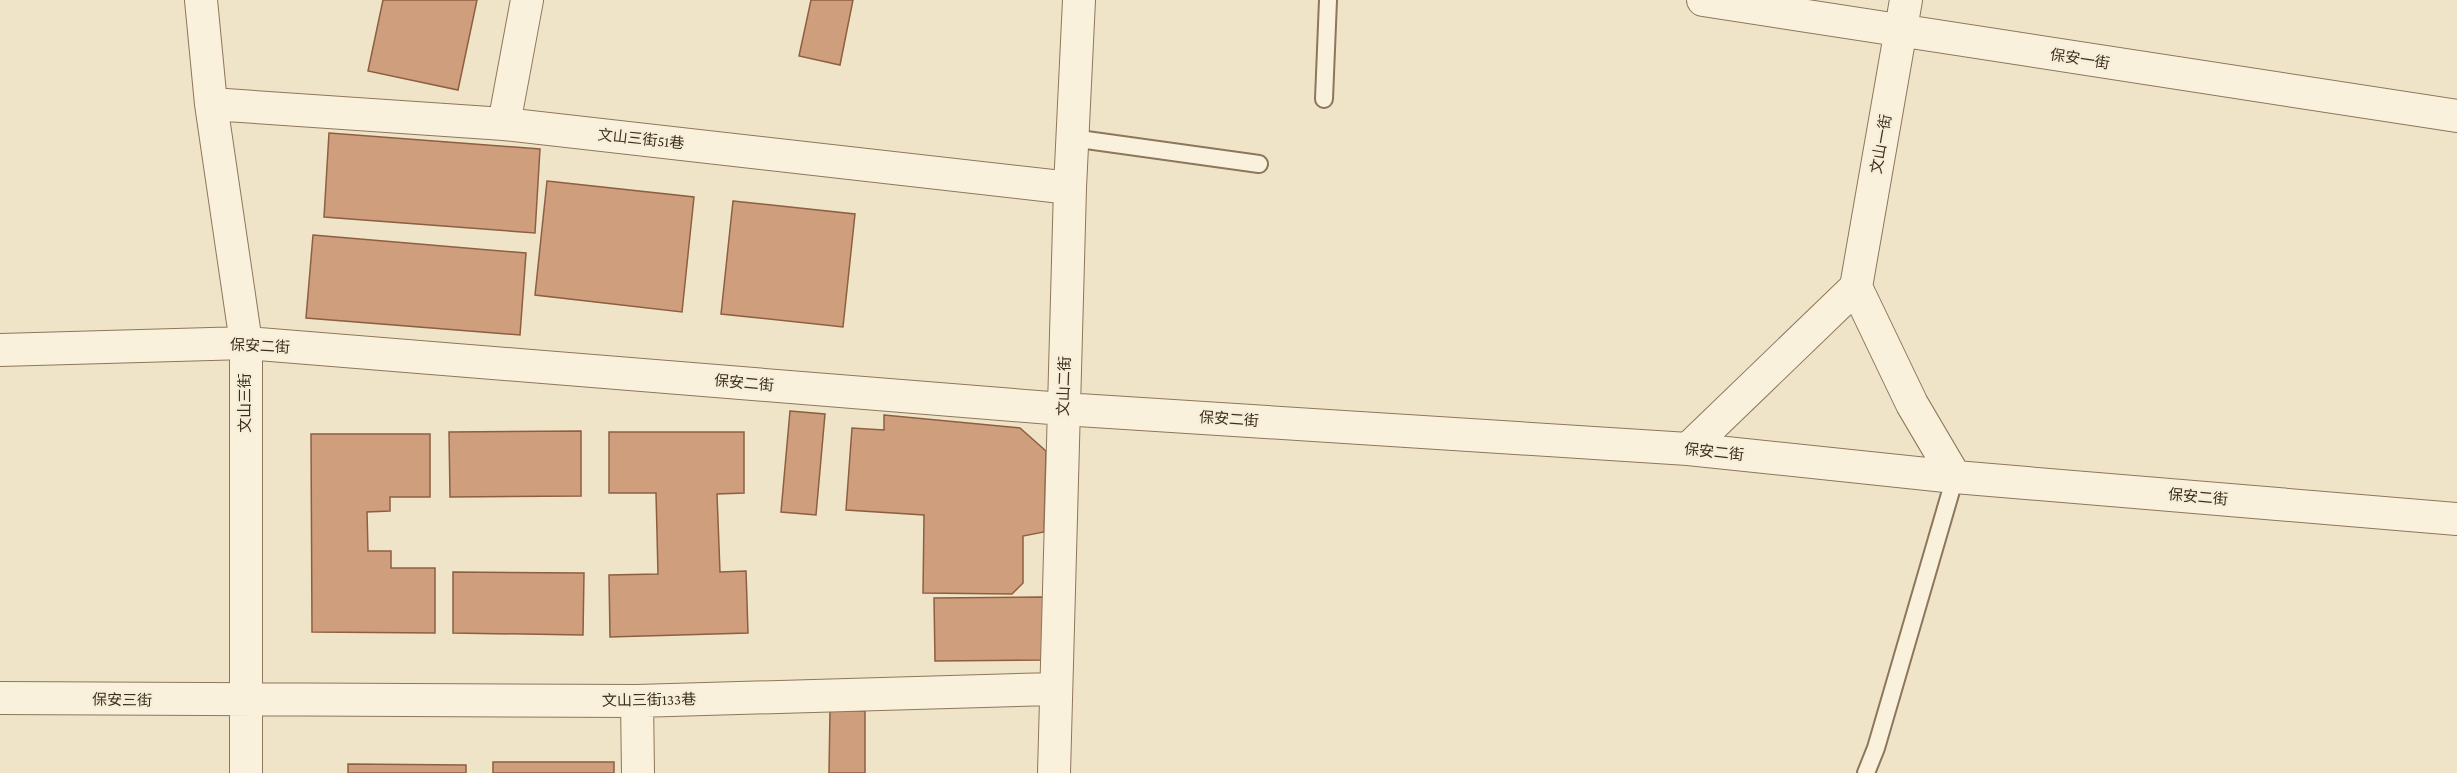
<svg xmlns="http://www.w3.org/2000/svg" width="2457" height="773" font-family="'Crimson Pro','Noto Sans TC',serif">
  <rect width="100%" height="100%" fill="#f0e4c8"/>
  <!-- building -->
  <path fill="#cf9f7d" stroke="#8d5f41" stroke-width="1.5" d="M383 0H477L458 90 368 71Z
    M811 0H853L840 65 799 56Z
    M329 133 540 149 535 233 324 217Z
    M547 181 694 197 682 312 535 295Z
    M733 201 855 214 843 327 721 314Z
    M313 235 526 253 520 335 306 318Z
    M790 411 825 414 816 515 781 512Z
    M884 415 1020 428 1046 451 1044 532 1023 536V583L1012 594 923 593 924 515 846 510 852 428 884 430Z
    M581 431V496L450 497 449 432Z
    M609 432H744V493L717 494 720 572 746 571 748 633 610 637 609 575 658 574 656 493H609Z
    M311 434H430V497H390V511L367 512 368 551H391V568H435V633L312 632Z
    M453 572 584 573 583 635 453 633Z
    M1043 597 1044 660 935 661 934 598Z
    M830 710 865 711V773H829Z
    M493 762H614V773H493Z
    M348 764 466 765V773H348Z"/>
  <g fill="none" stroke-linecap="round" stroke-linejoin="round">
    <!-- lane casing -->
    <g stroke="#8d765c" stroke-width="20">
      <path id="lane" d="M1324 99 1328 0
        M1072 138 1259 164
        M1866 773 1876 748 1955 477"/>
    </g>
    <!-- street casing -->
    <g stroke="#8d765c" stroke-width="34">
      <path id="street" d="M201 0 211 104 246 343V773
        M1703 0 2457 116
        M211 104 504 124 1070 188
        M504 124 527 0
        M1856 287 1906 0
        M1856 287 1912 404 1955 477
        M0 350 246 343 1063 409 1688 449 1955 477 2457 519
        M1688 449 1856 287
        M0 698 637 701 1054 689
        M637 701 638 773
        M1054 773 1070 188 1079 0"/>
    </g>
    <!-- lane -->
    <use href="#lane" stroke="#faf1dc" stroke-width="16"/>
    <!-- street -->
    <use href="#street" stroke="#faf1dc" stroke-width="32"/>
  </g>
  <g text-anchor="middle" stroke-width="4.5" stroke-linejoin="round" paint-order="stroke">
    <!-- street labels -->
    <g font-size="15" fill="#3d2e20" stroke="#f7eed8">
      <text transform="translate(2080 59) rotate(9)" y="5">保安一街</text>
      <text transform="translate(641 139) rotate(6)" y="5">文山三街51巷</text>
      <text transform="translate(1881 144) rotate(-80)" y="5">文山一街</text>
      <text transform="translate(260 346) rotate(3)" y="5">保安二街</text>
      <text transform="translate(744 383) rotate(5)" y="5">保安二街</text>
      <text transform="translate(1064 386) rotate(-88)" y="5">文山二街</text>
      <text transform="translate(245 403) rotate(-90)" y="5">文山三街</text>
      <text transform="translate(1229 419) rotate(4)" y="5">保安二街</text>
      <text transform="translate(1714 452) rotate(6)" y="5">保安二街</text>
      <text transform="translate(2198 497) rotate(5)" y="5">保安二街</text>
      <text transform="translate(122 700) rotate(1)" y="5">保安三街</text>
      <text transform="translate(649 700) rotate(-1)" y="5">文山三街133巷</text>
    </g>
  </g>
</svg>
